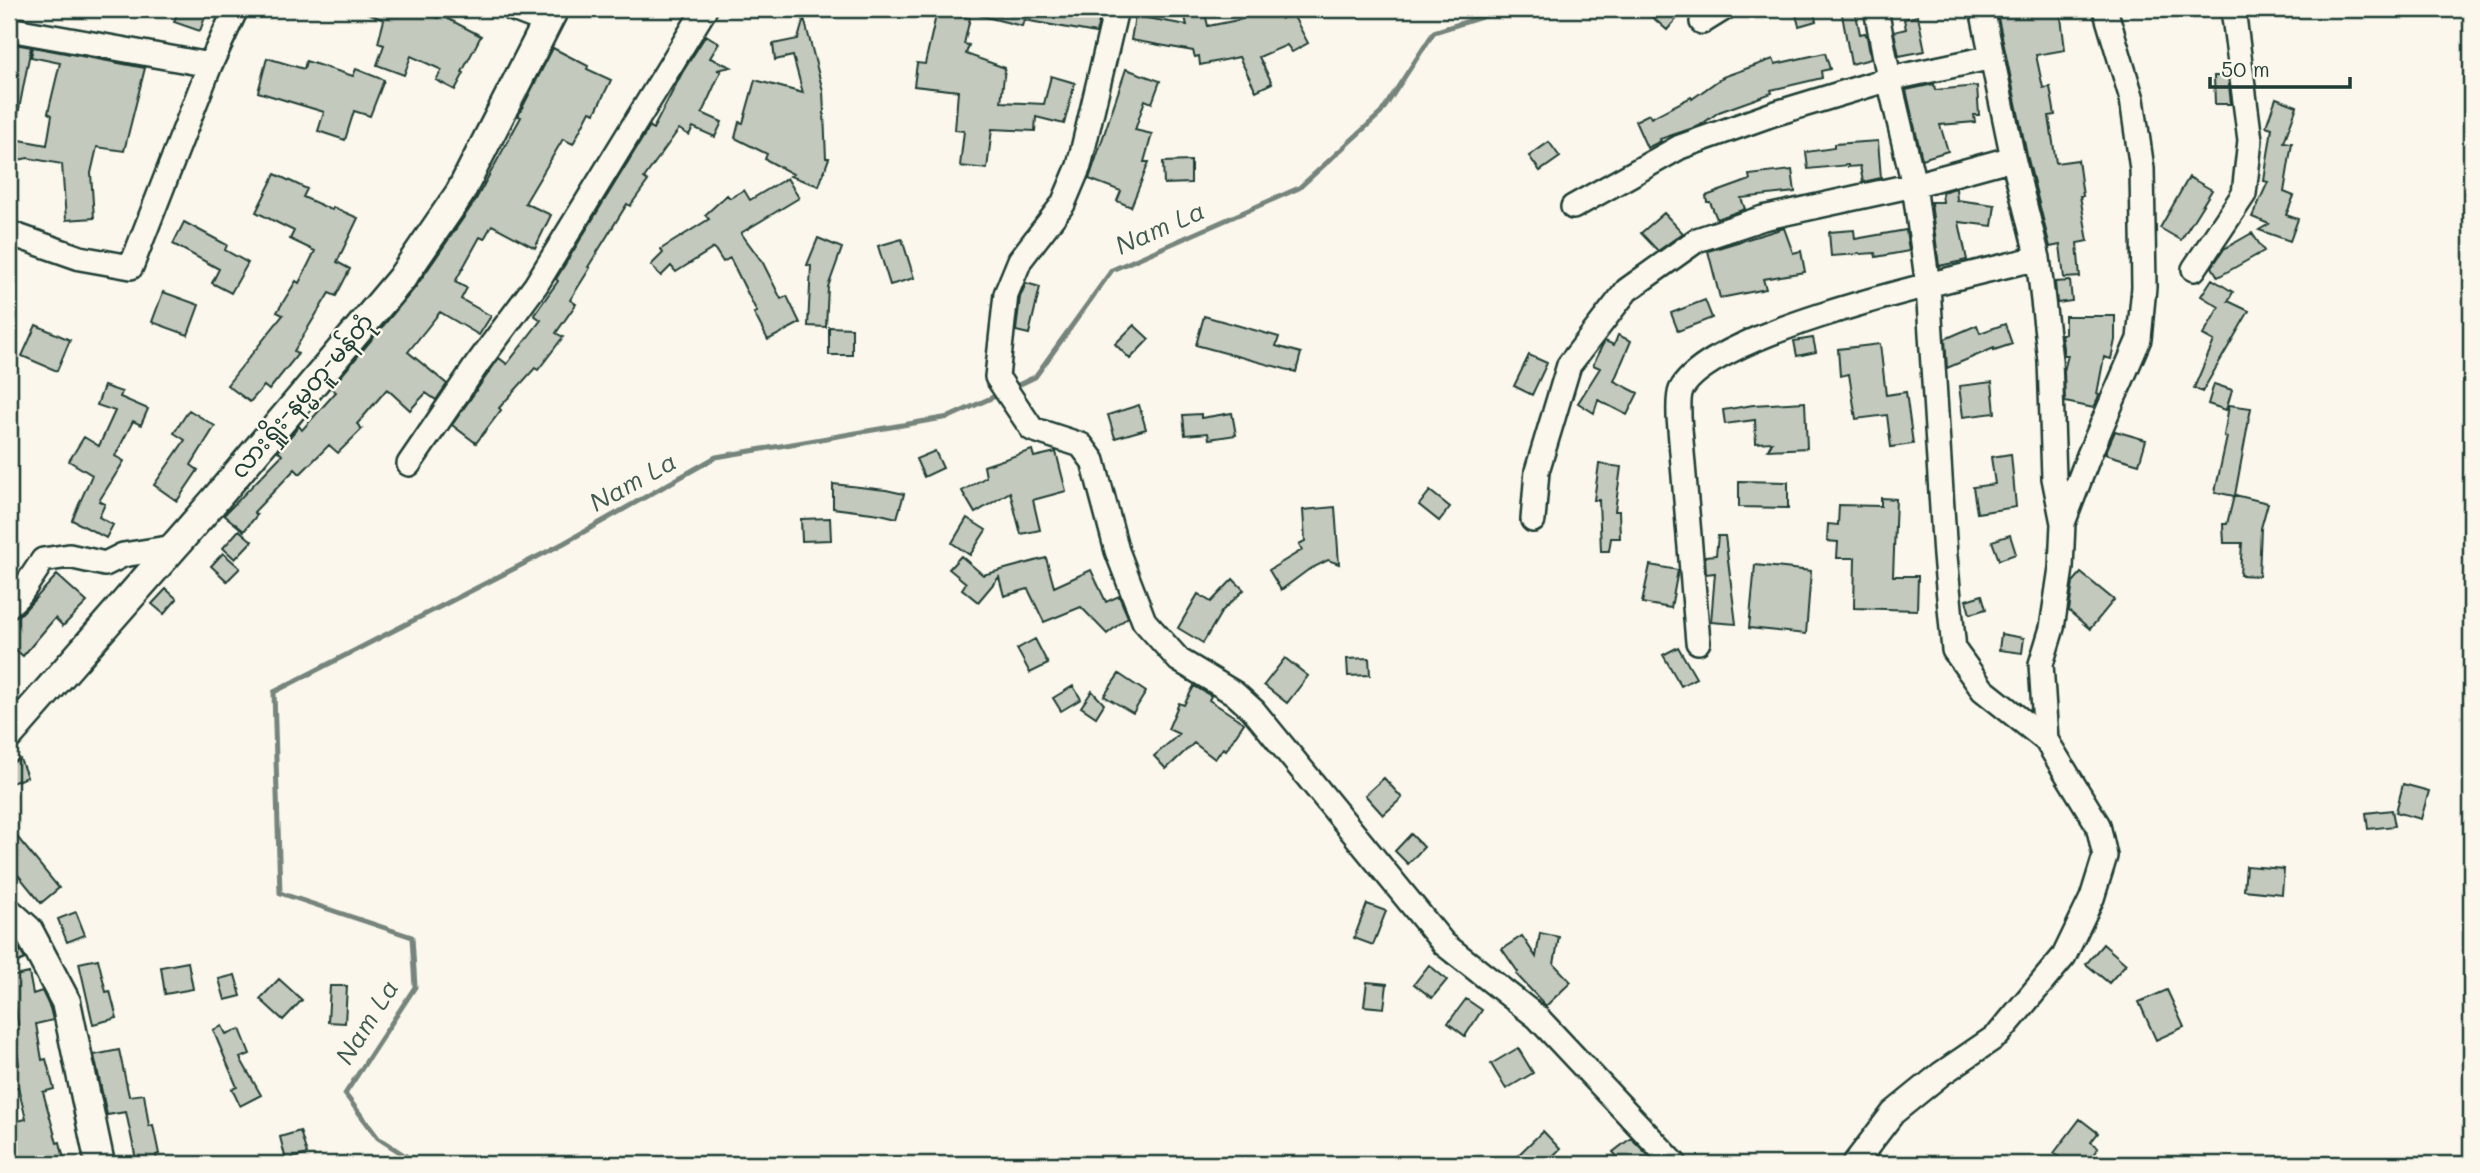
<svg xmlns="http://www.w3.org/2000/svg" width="2480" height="1173" font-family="Mali,'Noto Sans Myanmar',sans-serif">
  <rect width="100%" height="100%" fill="#fbf7ec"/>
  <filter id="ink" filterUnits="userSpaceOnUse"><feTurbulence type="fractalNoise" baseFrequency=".0143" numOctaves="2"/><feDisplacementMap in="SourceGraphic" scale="14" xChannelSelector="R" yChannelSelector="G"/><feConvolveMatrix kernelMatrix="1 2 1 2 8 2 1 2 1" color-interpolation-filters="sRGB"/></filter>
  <g filter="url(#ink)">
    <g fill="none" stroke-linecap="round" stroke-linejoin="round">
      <!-- stream -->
      <path stroke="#74847b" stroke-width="5" d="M1012 388 1035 377 1112 270 1299 188 1381 113 1434 32 1507 9
        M418 1164 378 1138 345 1094 415 987 412 937 280 893 274 692 564 543 716 457 949 417 1000 394"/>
    </g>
    <!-- building -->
    <path fill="#c4c9be" stroke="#1f3d34" stroke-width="2" d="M179 9H208L200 31 174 22Z
      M358 9H415L438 18 439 14 481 36 462 72 464 73 455 90 436 80 442 70 411 56 404 75 377 65 384 45 378 43 384 20Z
      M975 9H1102L1096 33 1024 20 1022 26 974 14Z
      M1183 9H1204L1208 26 1243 19 1236 9H1274L1281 19 1292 13 1308 43 1292 52 1287 45 1259 57 1272 83 1256 91 1239 57 1200 65 1199 56 1195 57 1193 51 1131 40 1135 16 1187 25Z
      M1643 9H1685L1667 30Z
      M1804 9H1813L1816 21 1799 26 1795 11Z
      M1841 9H1855L1860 34 1865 33 1867 37 1871 59 1851 64Z
      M2019 9H2060L2065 50 2036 55 2043 88 2050 87 2055 115 2049 116 2056 163 2078 160 2083 196H2080L2088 241 2077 243 2080 277 2064 278 2060 245 2050 247 2027 155 1997 13Z
      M937 11 970 18 964 44 969 45 966 54 1005 68 1001 102 1044 104 1051 76 1075 83 1064 124 1036 117 1035 131 992 129 987 169 960 166 964 131 955 130 958 91 914 86 917 63 925 64Z
      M1918 16 1925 51 1899 56 1894 32 1906 29 1904 19Z
      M804 18 823 91 826 158H829L819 186 790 176 793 174 765 159 767 154 735 138 739 122 743 123 755 80 803 93 793 56 775 60 773 44 798 39Z
      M706 35 719 43 710 58 731 67 717 70 721 71 702 113 722 122 715 137 693 127 689 135 679 129 644 178 648 181 630 206 627 204 588 267 590 268 570 300 576 304 556 333 563 337 538 370 535 368 499 408 501 410 476 443 452 425 499 358 507 364 541 320 534 315 558 281 556 279 650 126 653 129 682 73Z
      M9 43 31 47 16 125 9 124Z
      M33 47 145 68 124 151 97 147 91 173 94 218 66 220 62 164 28 158 9 162V138L47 145 52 115 48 113 60 63 31 57Z
      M553 48 588 66 587 69 611 80 595 113 590 111 573 144 563 139 525 203 551 215 535 248 492 225 484 239 480 237 455 282 467 288 461 299 491 316 479 335 440 312 408 352 447 384 436 400 426 393 410 410 387 389 357 424 362 429 338 453 329 445 300 474 295 469 254 512 257 515 244 531 224 515 282 455 278 451 299 426 302 430 336 392 331 388 415 288 475 201 521 117 518 116Z
      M1825 53 1830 69 1821 71 1822 78 1771 90 1772 93 1719 112 1699 126 1660 139 1661 141 1647 148 1635 121 1649 114 1651 118 1691 97 1692 99 1723 77 1773 59 1775 64Z
      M267 58 304 69 306 61 353 76 356 69 384 80 370 116 354 111 345 140 318 131 324 112 258 92Z
      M1126 69 1160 81 1152 103 1145 100 1135 130 1152 134 1144 162H1149L1131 207 1117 201 1121 191 1089 179Z
      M2214 76H2228L2231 104H2215Z
      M1934 84 1935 90 1977 86 1979 115H1974L1975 122 1940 125 1948 151 1922 159 1906 90Z
      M2276 98 2297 106 2284 142 2292 143 2284 192 2294 196 2286 215 2298 219 2290 241 2259 230 2269 224 2252 217 2268 182 2264 181 2272 128 2266 126Z
      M1878 141 1881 178 1863 182 1860 166 1848 167V165L1808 169 1806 152 1834 148V144Z
      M1549 142 1560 157 1540 171 1529 156Z
      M1191 161V183L1164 184 1163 162Z
      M1792 170 1795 192 1741 198 1745 209 1717 219 1710 202H1707L1706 196 1750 180 1749 175Z
      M275 174 307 189 303 197 332 210 333 207 358 218 337 262 350 269 336 296 329 293 294 351 298 354 269 390 264 386 250 402 227 385 283 315 277 312 296 281 299 283 315 251 290 239 294 231 256 212Z
      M2189 177 2212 190 2181 240 2160 228Z
      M787 178 799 198 741 233 763 263 781 299 787 296 800 323 768 340 754 313 757 312 730 258 723 262 714 248 676 272 671 266 661 276 651 265 663 253 661 249 709 219 705 215 727 195 730 198 744 190 750 200Z
      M1956 188 1957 200 1995 205 1992 226 1959 222 1967 260 1939 266 1931 202H1943L1942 192Z
      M1664 213 1683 233 1658 251 1641 233Z
      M184 222 227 245 225 250 248 263 231 293 212 283 219 269 173 244Z
      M1784 228 1793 253 1801 251 1805 272 1763 279 1766 289 1720 298 1708 251Z
      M1854 230 1855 239 1906 230 1909 251 1876 257 1875 253 1831 256 1829 232Z
      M2252 233 2264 251 2218 277 2212 267 2224 249Z
      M818 238 842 248 828 287 826 327 808 326 811 266 807 265Z
      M902 239 914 278 890 285 878 246Z
      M2212 279 2233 292 2228 301 2249 311 2202 392 2194 388 2214 341 2203 335 2219 307 2201 296Z
      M2070 281 2072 301 2057 303 2055 282Z
      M1026 283 1040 287 1029 334 1016 331 1020 297Z
      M163 292 199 305 188 335 152 322Z
      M1705 300 1712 318 1678 331 1671 313Z
      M1204 316 1279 337 1276 346 1301 353 1296 372 1196 345Z
      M2065 316H2115V340L2111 359 2104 357 2097 394 2099 395 2094 408 2065 402 2064 371 2068 355H2064L2061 334H2065Z
      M2005 324 2012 344 1994 350V348L1947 368 1945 339 1977 325 1980 333Z
      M36 325 70 340 57 371 22 356Z
      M1134 325 1149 339 1130 359 1115 344Z
      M829 327 852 328V355H829Z
      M1618 335 1631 341 1614 381 1638 393 1627 415 1598 400 1594 413 1578 403 1600 368 1593 365 1602 346 1605 341 1614 345Z
      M1813 338 1816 352 1797 356 1794 341Z
      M1880 344 1886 395 1906 392 1913 444 1891 447 1887 415 1856 419 1849 374 1840 376 1838 349Z
      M1529 355 1547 363 1532 395 1514 386Z
      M1992 382 1995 413 1963 417 1959 386Z
      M2214 384 2232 390 2226 410 2208 404Z
      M104 386 122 392 120 397 148 409 141 425 133 421 115 456 124 461 99 501 105 504 99 517 113 525 106 538 72 520 92 475 69 461 84 437 99 446 115 411 97 405Z
      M1805 402 1807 448 1768 450 1772 442 1756 443 1755 420 1725 424 1723 410 1753 405Z
      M1139 405 1146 429 1115 438 1108 415Z
      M2229 405 2251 408 2235 495 2268 503 2261 528 2259 576 2240 575 2242 543H2224L2223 524H2227L2234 496 2215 492 2227 437 2224 436Z
      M189 410 215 426 191 465 198 470 177 501 154 485 185 440 174 433Z
      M1232 413 1236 435 1209 439 1208 433 1185 435 1183 415 1201 414V418Z
      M2115 431 2146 440 2139 464 2105 454Z
      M1032 450 1034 457 1056 452 1066 491 1033 500 1040 530 1021 534 1010 492 975 513 962 491 986 477 984 466Z
      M935 451 943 468 924 477 916 459Z
      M2011 454 2016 507 1977 513 1973 487 1995 484 1991 457Z
      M1599 464 1621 467 1615 511H1619L1620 538H1611L1609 551H1601L1599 500H1594Z
      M1739 481 1788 482V508L1739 507Z
      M833 484 886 490 904 494 897 518 880 514 833 508Z
      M1430 491 1450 507 1439 521 1419 505Z
      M1881 498 1896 499 1893 576H1918L1917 610 1854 608 1855 558H1837L1838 542 1827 541 1828 524 1838 525 1839 505 1881 506Z
      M1335 507 1339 564 1328 560 1308 570 1281 590 1269 570 1302 550 1299 544 1305 541 1303 510Z
      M830 518 831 540 802 541 801 519Z
      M967 518 986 530 970 555 952 543Z
      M239 530 252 541 235 559 223 548Z
      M2010 535 2016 554 1999 560 1992 541Z
      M1718 536H1725L1736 624 1711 622 1715 573 1706 574 1705 556 1716 555Z
      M223 553 240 568 227 581 211 566Z
      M961 556 983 575 1046 558 1054 587 1091 570 1106 602 1119 596 1128 617 1107 634 1081 607 1044 622 1028 589 1004 596 999 577 978 602 962 589 966 583 949 569Z
      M1650 565 1678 570 1671 608 1642 603Z
      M1755 565 1811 571 1806 634 1749 628Z
      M2081 573 2114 600 2090 629 2069 611 2073 582Z
      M57 575 87 602 63 626 55 618 23 656 9 644V619L22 613Z
      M1233 579 1244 590 1222 611 1203 643 1178 628 1198 594 1211 602Z
      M166 589 177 599 164 614 152 604Z
      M1982 595 1986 609 1970 614 1966 600Z
      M2001 634 2024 638 2022 653 1999 650Z
      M1035 639 1048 664 1030 673 1017 649Z
      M1678 647 1696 678 1681 686 1663 655Z
      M1285 658 1308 676 1287 703 1264 685Z
      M1369 658 1370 675 1348 676 1347 659Z
      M1119 674 1146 692 1133 713 1104 696Z
      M1073 686 1081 699 1061 711 1053 698Z
      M1194 686 1211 696 1209 700 1244 723 1226 750 1223 748 1215 759 1194 743 1166 769 1154 756 1179 734 1168 729 1179 703 1184 705Z
      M1092 691 1104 704 1096 717 1081 707Z
      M20 759 27 777 9 784V764Z
      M1384 778 1402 798 1383 815 1365 795Z
      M2403 784 2429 791 2421 819 2396 812Z
      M2392 810 2395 826 2368 829 2366 813Z
      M9 827 59 888 41 903 9 864Z
      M1411 834 1424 847 1408 864 1395 851Z
      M2246 866 2284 869 2282 894 2244 890Z
      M1367 904 1386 911 1373 945 1354 938Z
      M76 912 85 935 67 942 58 919Z
      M1540 933 1559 937 1554 964 1571 982 1546 1006 1516 974 1518 972 1502 949 1522 936 1536 957Z
      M11 937 25 959 9 966V938Z
      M2103 944 2126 964 2109 983 2086 964Z
      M98 959 106 992 110 991 117 1018 93 1024 79 963Z
      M188 962 193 989 165 994 161 967Z
      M1429 965 1447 980 1432 998 1414 984Z
      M29 973 33 994 42 991 50 1008 53 1020 36 1024 42 1060 46 1059 54 1089 43 1092 57 1143 60 1142 65 1164H12L9 1150V1123L26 1119 18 1087 9 1089V1067L19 1065 14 1030 19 1029 10 977Z
      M235 975 241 996 225 1000 219 979Z
      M279 979 302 1000 283 1020 260 999Z
      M1367 982 1387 984 1384 1008 1364 1006Z
      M330 986H347L345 1023 328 1022Z
      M2167 990 2184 1027 2156 1040 2139 1002Z
      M1466 999 1482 1010 1465 1036 1448 1023Z
      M222 1026 226 1034 240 1029 250 1054 240 1058 261 1095 240 1106 232 1089 237 1087 213 1030Z
      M1518 1048 1533 1073 1506 1089 1491 1064Z
      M119 1050 129 1096 144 1094 149 1126 153 1125 159 1154 156 1155 158 1164H137L126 1112 107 1115 94 1055Z
      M2080 1119 2098 1133 2091 1142 2098 1148 2086 1164H2069L2054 1153Z
      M300 1131 307 1154 286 1160 280 1137Z
      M1543 1131 1560 1149 1545 1164H1509Z
      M1631 1138 1649 1156 1639 1164H1623L1613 1152Z"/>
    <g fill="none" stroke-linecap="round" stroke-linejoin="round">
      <!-- minor casing -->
      <g stroke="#1f3d34" stroke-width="28">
        <path id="minor" d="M513 9 547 22
          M1116 9 1079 166 1063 204 1020 260 1006 294 997 377 1032 429 1081 445 1093 461 1117 551 1144 621 1179 660 1234 693 1254 711 1444 944 1537 1017 1675 1164
          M1876 9 1889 79 1914 185 1928 286 1945 556 1954 650 1983 690 2046 740
          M1702 22 1723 9
          M9 29 210 65
          M1573 207 1680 147 1773 114 1889 79 1993 57
          M9 233 80 258 131 267 210 65 236 9
          M2194 269 2244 194 2250 140 2233 9
          M409 464 478 363 536 285 705 9
          M1533 520 1537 471 1569 365 1627 290 1697 240 1763 218 1914 185 2013 158
          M2063 523 2089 455 2139 339 2144 287 2142 169 2132 99 2105 9
          M9 605 21 593 43 560 69 556 105 564 123 555 174 547
          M1698 642 1679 417C1679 409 1678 397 1681 390 1710 330 1970 275 2038 258
          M1854 1164 1893 1113 1941 1074 1998 1035 2064 956 2092 898 2105 856 2098 825 2046 740 2041 664 2052 628 2061 568 2063 523 2054 478 2050 360 2038 258 2013 158 1982 9"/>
      </g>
      <!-- major casing -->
      <g stroke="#1f3d34" stroke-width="33">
        <path id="major" d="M9 735 214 501 401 279 460 193 554 9
          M9 913 28 930 66 1002 100 1164"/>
      </g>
      <!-- minor -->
      <use href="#minor" stroke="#fbf7ec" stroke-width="23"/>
      <!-- major -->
      <use href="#major" stroke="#fbf7ec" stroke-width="28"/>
    </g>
  </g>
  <g text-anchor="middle" stroke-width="5" stroke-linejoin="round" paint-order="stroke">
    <!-- street labels -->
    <g font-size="24" fill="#1f3d34" stroke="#fbf7ec">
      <text transform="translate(302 396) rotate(-50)" y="8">လားရှိုး-နမ္မတူ-မန်တုံ</text>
    </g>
    <!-- water labels -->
    <g font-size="26" font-style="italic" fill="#425b52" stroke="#fbf7ec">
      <text transform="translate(1160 228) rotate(-24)" y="9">Nam La</text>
      <text transform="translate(633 482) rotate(-29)" y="9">Nam La</text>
      <text transform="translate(367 1022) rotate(-58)" y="9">Nam La</text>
    </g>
  </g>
  <!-- margin -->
  <rect width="2480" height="1173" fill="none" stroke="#fbf7ec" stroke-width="35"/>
  <rect x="18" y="18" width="2445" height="1138" fill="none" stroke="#1f3d34" stroke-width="2.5" filter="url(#ink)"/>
  <!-- scale -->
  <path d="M2210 77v10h140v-10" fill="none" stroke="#1f3d34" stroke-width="3.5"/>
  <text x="2221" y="77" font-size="21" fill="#1f3d34" stroke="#fbf7ec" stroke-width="5" paint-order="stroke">50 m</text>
</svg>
